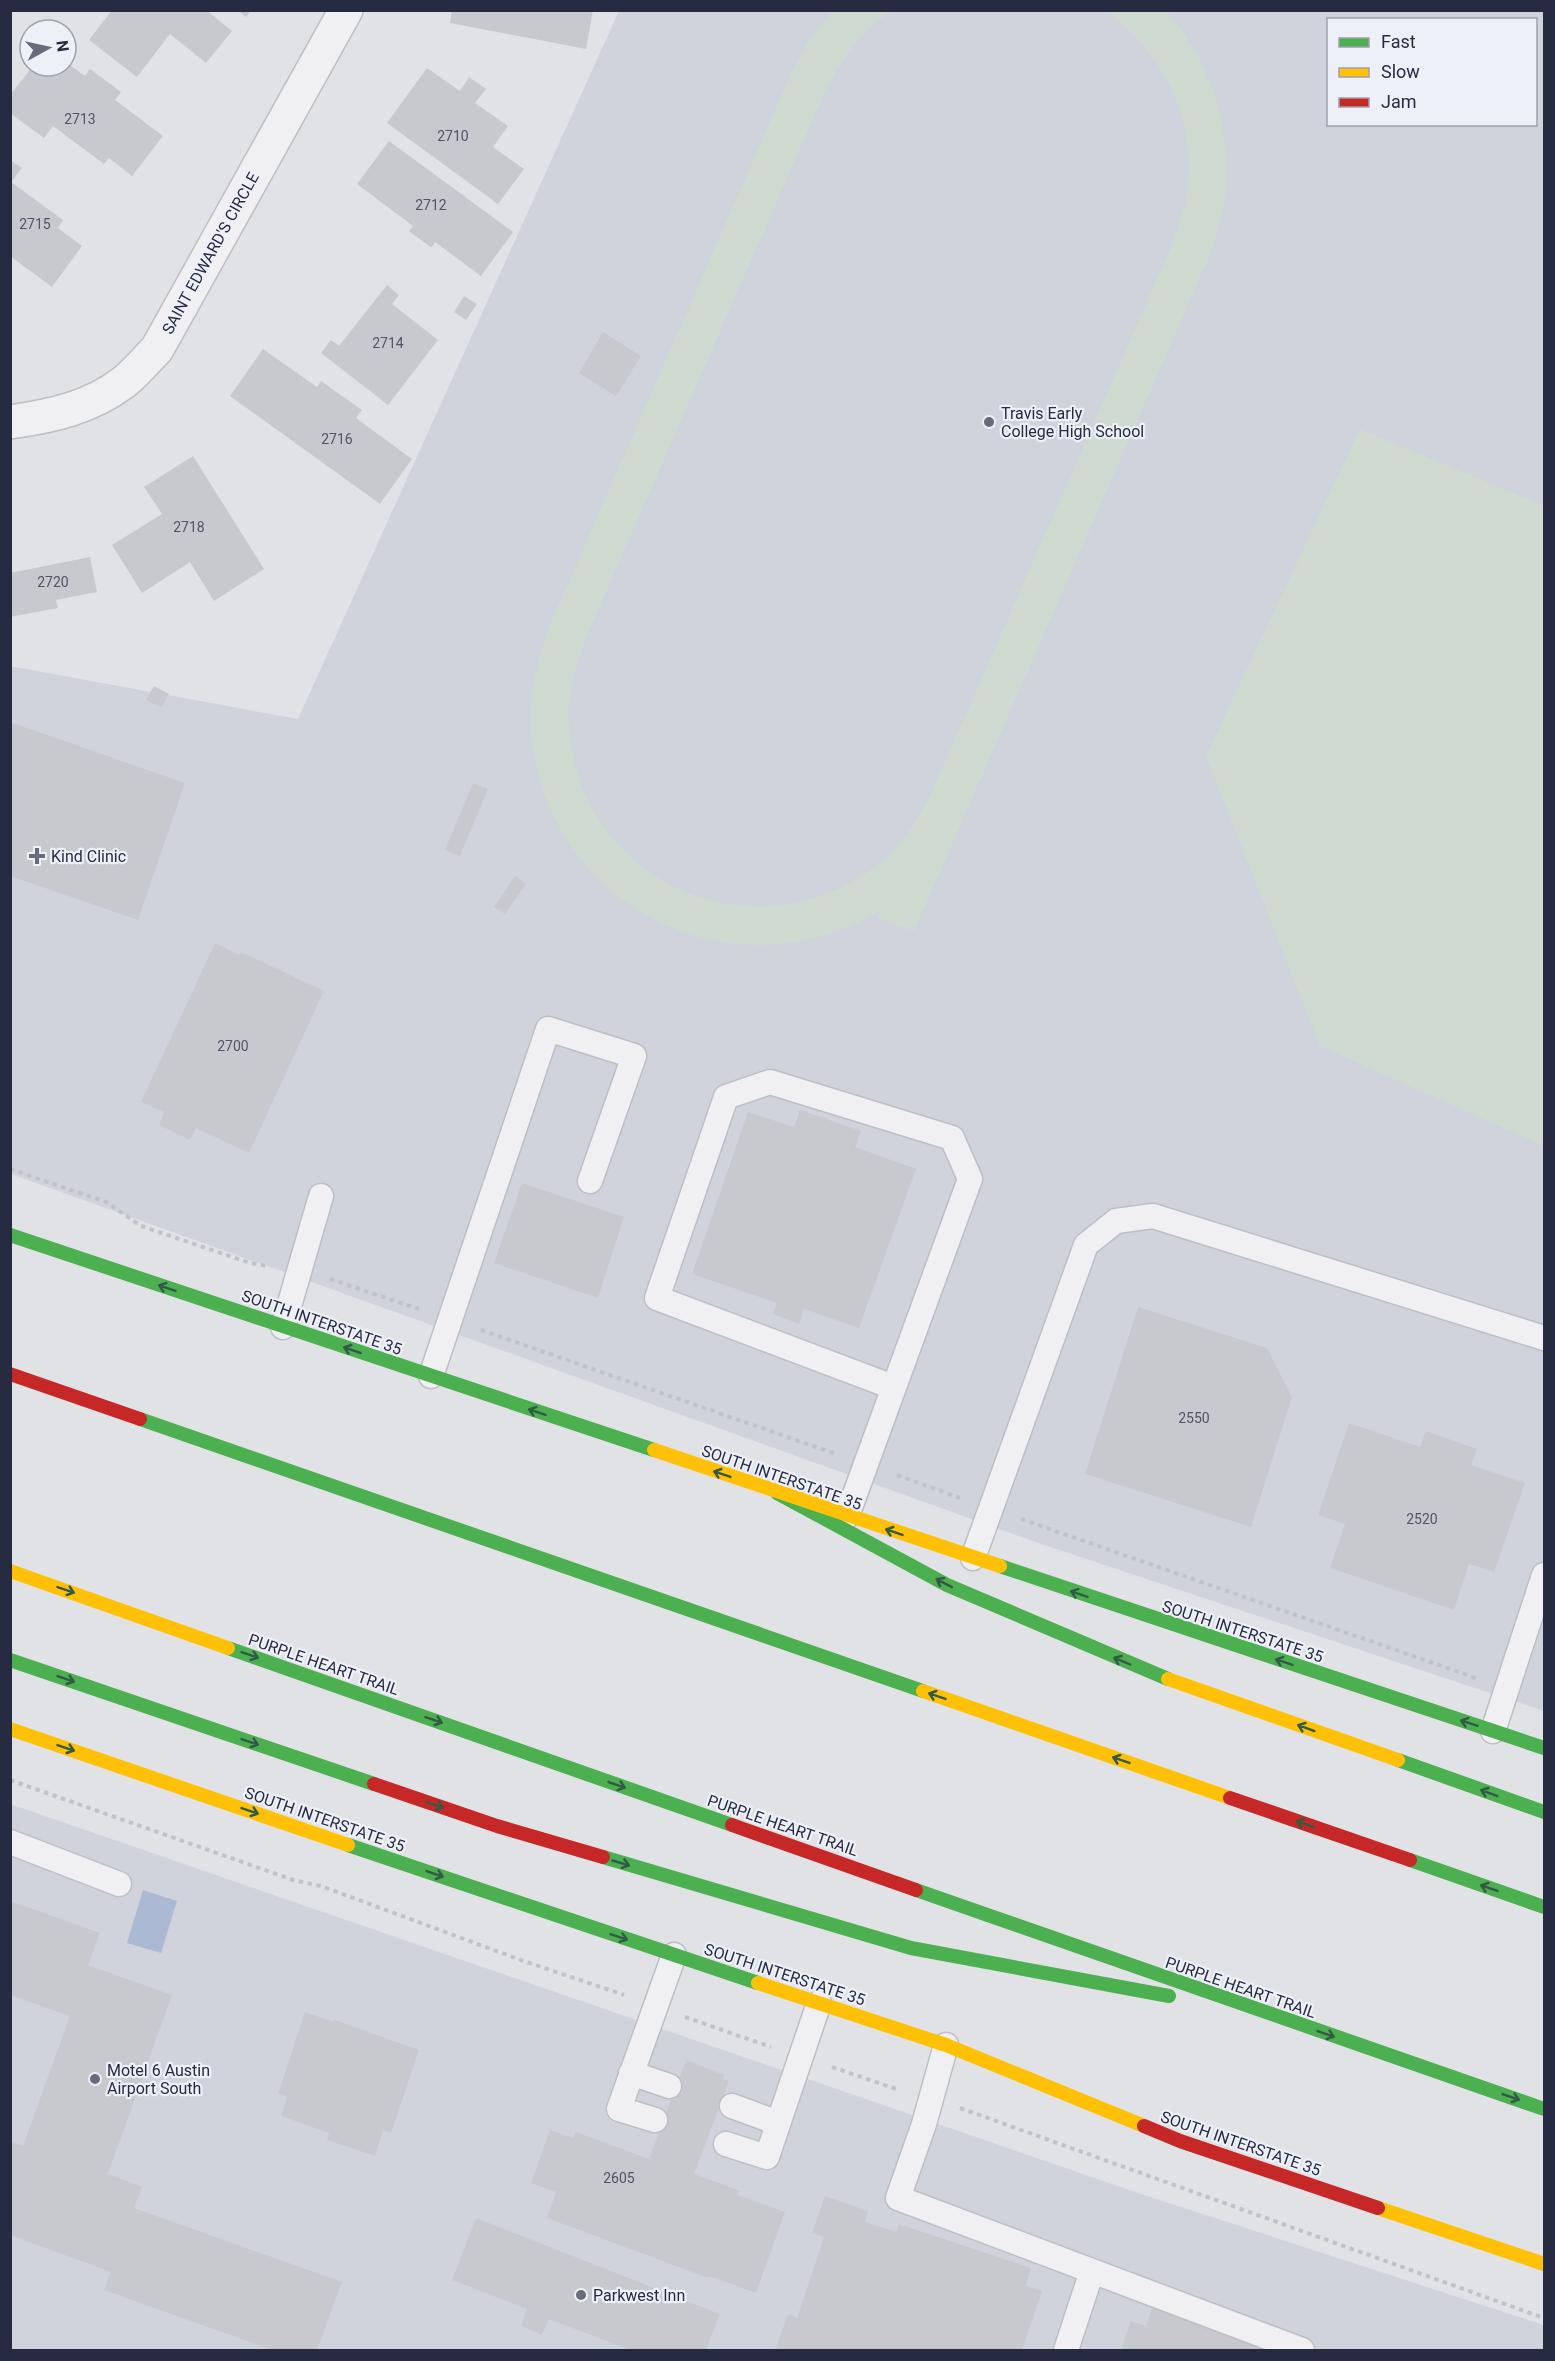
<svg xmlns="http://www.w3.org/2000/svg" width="1555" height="2361" font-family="Roboto,sans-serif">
  <rect width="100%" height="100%" fill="#e1e2e6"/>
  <!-- built -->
  <path fill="#d1d3dc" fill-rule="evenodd" d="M619 11H1544V1711L1041 1544 11 1174 10 666 298 719ZM1328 20H1536V124H1328Z
    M10 1804 1141 2194 1544 2325V2350H11Z"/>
  <!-- grass -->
  <path fill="#cfdad0" d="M833 10 891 11C862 31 843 58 826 89L585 640C575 669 566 699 569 729 581 883 754 959 876 866 901 847 917 821 931 794L1173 243C1179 225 1186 206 1188 186 1196 116 1161 52 1107 11H1165C1210 58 1230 123 1226 188 1224 212 1216 236 1208 259L914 931 877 918 880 911C730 1000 545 905 531 731 528 694 538 659 550 625L791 74 808 42Z
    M1360 429 1544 506V1146L1320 1046 1206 756Z"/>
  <!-- water -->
  <path fill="#acb9d4" d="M143 1890 177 1901 161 1953 127 1943Z"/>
  <!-- building -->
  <path fill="#c8c9cf" d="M112 10H206L232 31 206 63 170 34 137 77 89 40Z
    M237 10H251L246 17Z
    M452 10H593L586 49 450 23Z
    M66 62 85 76 90 69 121 92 115 100 163 136 132 176 109 158 104 164 53 126 44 138 10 113V95L33 66H66Z
    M427 68 460 91 469 77 486 89 475 103 508 126 493 147 524 169 498 204 387 123Z
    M389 141 513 232 481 276 435 242 432 247 429 246 409 231 413 226 357 184Z
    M10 160 22 168 11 182 63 220 58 228 82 246 52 287 10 256Z
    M387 285 399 295 392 304 438 340 388 405 321 353 331 340 339 346Z
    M464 296 477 304 466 320 454 312Z
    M603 332 641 356 616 396 579 373Z
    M263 349 317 387 321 381 362 410 356 418 412 459 380 504 230 396Z
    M193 456 264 569 214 601 190 562 142 593 112 545 162 514 144 487Z
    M90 557 97 592 56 600 58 608 10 617V573Z
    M154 686 169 694 162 708 146 700Z
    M10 722 185 783 138 920 10 876Z
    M473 783 488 789 460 856 445 850Z
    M515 876 526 884 505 914 494 907Z
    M215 943 239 955 241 952 324 991 249 1153 196 1128 190 1140 159 1125 164 1112 141 1102Z
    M800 1110 861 1131 855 1147 916 1169 859 1328 804 1309 799 1324 773 1314 777 1303 692 1274 748 1112 794 1127Z
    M522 1183 624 1217 598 1298 494 1263Z
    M1138 1307 1267 1348 1292 1397 1251 1527 1085 1474Z
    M1349 1423 1420 1447 1426 1431 1477 1449 1471 1465 1525 1483 1494 1572 1469 1564 1454 1610 1330 1568 1345 1524 1318 1515Z
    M10 1901 100 1933 88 1965 172 1995 108 2174 142 2187 134 2208 342 2282 317 2350H272L104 2290 111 2272 10 2235V2142L23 2146 70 2016 10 1995Z
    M305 2012 334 2022 335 2020 419 2050 391 2133 383 2130 375 2156 327 2140 329 2133 281 2116 287 2097 278 2094Z
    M686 2060 724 2075 723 2079 729 2081 694 2174 740 2191 738 2195 785 2212 756 2293 709 2276 708 2278 547 2218 556 2192 531 2183 550 2130 573 2138 576 2132 649 2159Z
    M825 2196 868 2211 865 2222 896 2232 899 2224 1031 2268 1026 2286 1042 2291 1022 2350H775L788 2314 797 2318 824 2237 812 2233Z
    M476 2218 720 2314 706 2350H630L549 2319 542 2335 521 2326 527 2309 452 2280Z
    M1152 2308 1274 2350H1121L1131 2321 1146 2326Z"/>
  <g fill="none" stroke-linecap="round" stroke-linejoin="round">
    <!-- lane casing -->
    <g stroke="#bebfc4" stroke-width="27">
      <path id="lane" d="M283 1327 321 1196
        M431 1376 548 1029 634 1056 590 1181
        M847 1516 970 1179 952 1138 770 1082 726 1097 657 1298 893 1387
        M973 1558 1086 1245 1116 1221 1153 1216 1544 1338
        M1493 1731 1544 1575
        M10 1842 119 1884
        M946 2045 924 2124 898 2198 1302 2350
        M631 2073 669 2086
        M732 2106 778 2123
        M655 2120 619 2109 674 1955
        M726 2144 767 2157 819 2003
        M1066 2350 1092 2271"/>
    </g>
    <!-- street casing -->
    <g stroke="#bebfc4" stroke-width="36">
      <path id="street" d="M10 422C52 416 90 408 124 382 136 373 146 360 157 349L346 10"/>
    </g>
    <!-- path -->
    <path stroke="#c2c3c9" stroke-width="4" stroke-dasharray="4.5 4.5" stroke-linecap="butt" d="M10 1169 106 1202 141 1226 250 1263 267 1266
      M330 1279 419 1309
      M481 1330 836 1454
      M897 1475 960 1498
      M1021 1519 1476 1678
      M10 1780 293 1880 321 1886 518 1959 624 1995
      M685 2017 771 2047
      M832 2067 899 2090
      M960 2108 1544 2318"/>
    <!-- lane -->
    <use href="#lane" stroke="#f0f0f3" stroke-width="24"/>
    <!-- street -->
    <use href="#street" stroke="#f0f0f3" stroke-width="33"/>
    <!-- fast -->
    <path stroke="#4caf50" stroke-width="14" d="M10 1235 654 1450
      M140 1419 923 1691
      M777 1493 947 1585 1168 1679
      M1000 1566 1544 1748
      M228 1648 732 1825
      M10 1660 374 1784
      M1398 1760 1544 1812
      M348 1845 758 1983
      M603 1857 911 1948 1169 1996
      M1410 1860 1544 1907
      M916 1890 1544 2109"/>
    <!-- slow -->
    <path stroke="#ffc107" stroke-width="14" d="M654 1450 1000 1566
      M10 1571 228 1648
      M1168 1679 1398 1760
      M923 1691 1230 1798
      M10 1729 348 1845
      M758 1983 946 2045 1144 2126
      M1378 2208 1544 2264"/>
    <!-- jam -->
    <path stroke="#c62828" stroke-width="14" d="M10 1374 140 1419
      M374 1784 497 1826 603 1857
      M1230 1798 1410 1860
      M732 1825 916 1890
      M1144 2126 1180 2141 1378 2208"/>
  </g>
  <!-- one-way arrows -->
  <defs><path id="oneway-shaft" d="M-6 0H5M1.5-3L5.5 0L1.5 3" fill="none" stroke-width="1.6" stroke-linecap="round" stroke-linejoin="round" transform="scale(1.5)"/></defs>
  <g stroke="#335947">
    <use href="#oneway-shaft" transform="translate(167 1288) rotate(-161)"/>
    <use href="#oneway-shaft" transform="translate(352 1350) rotate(-161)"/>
    <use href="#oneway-shaft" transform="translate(537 1412) rotate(-162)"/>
    <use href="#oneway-shaft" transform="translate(722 1474) rotate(-161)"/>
    <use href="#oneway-shaft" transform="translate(894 1532) rotate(-161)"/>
    <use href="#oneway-shaft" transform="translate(944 1583) rotate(-153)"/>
    <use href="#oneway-shaft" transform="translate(66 1590) rotate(19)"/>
    <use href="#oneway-shaft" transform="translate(1079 1594) rotate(-162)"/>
    <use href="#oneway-shaft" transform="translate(250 1655) rotate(19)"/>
    <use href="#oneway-shaft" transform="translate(1122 1661) rotate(-157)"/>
    <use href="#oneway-shaft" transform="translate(1284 1662) rotate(-162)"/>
    <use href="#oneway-shaft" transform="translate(66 1679) rotate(19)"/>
    <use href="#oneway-shaft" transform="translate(937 1696) rotate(-161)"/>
    <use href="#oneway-shaft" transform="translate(434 1720) rotate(19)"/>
    <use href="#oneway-shaft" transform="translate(1469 1723) rotate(-162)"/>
    <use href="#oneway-shaft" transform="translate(1306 1728) rotate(-160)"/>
    <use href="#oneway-shaft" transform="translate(250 1742) rotate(19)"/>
    <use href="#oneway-shaft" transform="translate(66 1748) rotate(19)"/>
    <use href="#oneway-shaft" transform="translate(1121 1760) rotate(-161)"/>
    <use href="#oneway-shaft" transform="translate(617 1785) rotate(19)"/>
    <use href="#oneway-shaft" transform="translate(1489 1793) rotate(-160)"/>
    <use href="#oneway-shaft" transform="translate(435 1805) rotate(19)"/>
    <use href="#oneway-shaft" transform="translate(250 1811) rotate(19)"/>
    <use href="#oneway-shaft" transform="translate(1305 1824) rotate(-161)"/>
    <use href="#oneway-shaft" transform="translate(621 1863) rotate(16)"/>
    <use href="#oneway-shaft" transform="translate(435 1874) rotate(19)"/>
    <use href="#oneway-shaft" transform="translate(1489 1888) rotate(-161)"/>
    <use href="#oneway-shaft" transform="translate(619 1937) rotate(18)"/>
    <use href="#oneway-shaft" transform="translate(1326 2034) rotate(19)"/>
    <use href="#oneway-shaft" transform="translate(1511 2097) rotate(19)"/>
  </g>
  <!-- markers -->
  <g fill="#676b7b" stroke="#eef0f7" stroke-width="2">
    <circle cx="989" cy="422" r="6"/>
    <path d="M34 847h6v6h6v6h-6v6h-6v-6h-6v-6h6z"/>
    <circle cx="95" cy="2079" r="6"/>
    <circle cx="581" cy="2295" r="6"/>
  </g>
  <g text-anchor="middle" stroke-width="4.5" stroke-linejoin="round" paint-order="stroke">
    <!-- number labels -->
    <g font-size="14" fill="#505467">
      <text x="80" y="124">2713</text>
      <text x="453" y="141">2710</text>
      <text x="431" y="210">2712</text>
      <text x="35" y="229">2715</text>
      <text x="388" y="348">2714</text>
      <text x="337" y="444">2716</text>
      <text x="189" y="532">2718</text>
      <text x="53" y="587">2720</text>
      <text x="233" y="1051">2700</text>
      <text x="1194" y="1423">2550</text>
      <text x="1422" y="1524">2520</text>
      <text x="619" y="2183">2605</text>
    </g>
    <!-- street labels -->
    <g font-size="16" fill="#262b42" stroke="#eef0f7">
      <text transform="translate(210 253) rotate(-61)" y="6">SAINT EDWARD'S CIRCLE</text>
      <text transform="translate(322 1322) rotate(19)" y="6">SOUTH INTERSTATE 35</text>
      <text transform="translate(782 1477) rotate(19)" y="6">SOUTH INTERSTATE 35</text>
      <text transform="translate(1243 1631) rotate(18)" y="6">SOUTH INTERSTATE 35</text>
      <text transform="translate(324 1664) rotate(19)" y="6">PURPLE HEART TRAIL</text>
      <text transform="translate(325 1819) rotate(19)" y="6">SOUTH INTERSTATE 35</text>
      <text transform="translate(783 1825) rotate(19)" y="6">PURPLE HEART TRAIL</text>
      <text transform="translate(785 1974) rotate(18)" y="6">SOUTH INTERSTATE 35</text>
      <text transform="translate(1241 1987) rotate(19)" y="6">PURPLE HEART TRAIL</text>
      <text transform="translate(1241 2143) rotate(19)" y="6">SOUTH INTERSTATE 35</text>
    </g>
    <!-- poi labels -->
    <g font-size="16" fill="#262b42" stroke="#eef0f7" text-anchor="start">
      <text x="1001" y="419">Travis Early<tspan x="1001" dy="18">College High School</tspan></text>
      <text x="51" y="862">Kind Clinic</text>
      <text x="107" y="2076">Motel 6 Austin<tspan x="107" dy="18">Airport South</tspan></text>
      <text x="593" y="2301">Parkwest Inn</text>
    </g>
  </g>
  <!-- border -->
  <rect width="1555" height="2361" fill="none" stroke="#262b42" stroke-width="24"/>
  <!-- legend -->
  <rect x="1327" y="18" width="210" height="108" fill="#eef0f7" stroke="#9ea1af" stroke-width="1.5"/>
  <rect x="1339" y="38" width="30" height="9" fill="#4caf50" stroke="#9ea1af" stroke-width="1.5"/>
  <text x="1381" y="48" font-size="18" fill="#262b42">Fast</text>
  <rect x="1339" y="68" width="30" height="9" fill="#ffc107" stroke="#9ea1af" stroke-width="1.5"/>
  <text x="1381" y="78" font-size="18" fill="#262b42">Slow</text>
  <rect x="1339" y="98" width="30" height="9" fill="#c62828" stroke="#9ea1af" stroke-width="1.5"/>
  <text x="1381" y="108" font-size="18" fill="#262b42">Jam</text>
  <!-- north arrow -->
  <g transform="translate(48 48) rotate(82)"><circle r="28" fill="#eef0f7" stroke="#9ea1af" stroke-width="1.5"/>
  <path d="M0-4.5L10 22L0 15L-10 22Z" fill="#676b7b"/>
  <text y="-9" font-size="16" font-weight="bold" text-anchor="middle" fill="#262b42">N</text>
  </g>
</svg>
